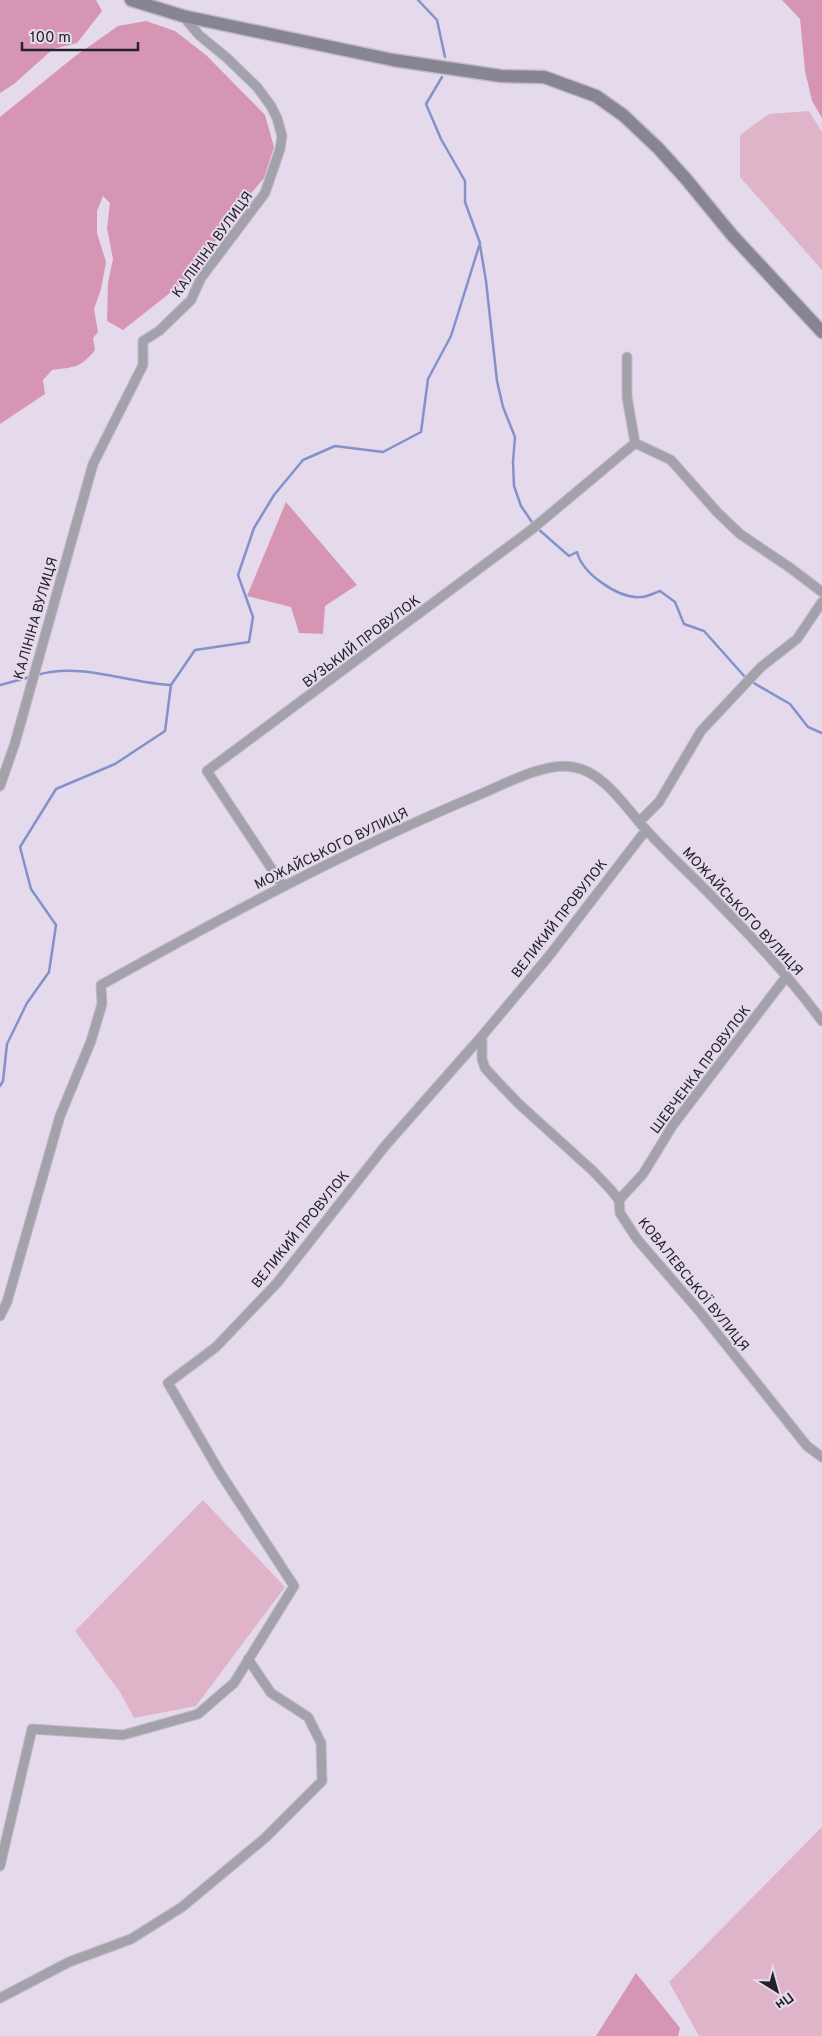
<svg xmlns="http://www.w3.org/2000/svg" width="822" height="2036" font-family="Overpass,sans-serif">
  <rect width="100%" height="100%" fill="#e4daec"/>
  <!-- green -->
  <path fill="#dfb4c8" d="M809 111 822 132V270L740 177V135L769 114Z
    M203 1500 285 1587 196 1706 134 1718 120 1692 75 1631Z
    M822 1827V2036H699L669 1982Z"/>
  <!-- forest -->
  <path fill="#d795b4" d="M0 0H96L102 11 77 43 53 49 14 84 0 93Z
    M782 0H822V118L812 101 805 71 800 19Z
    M146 21 175 31 206 55 265 115 274 147 264 178 231 217 194 274 123 330 107 321 108 283 113 259 107 228 110 203 103 196 97 211V233L106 262 101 289 94 309 98 332 93 338 95 350C81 368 74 367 52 370L43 380 45 394 0 424V117L74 57 118 26Z
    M286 502 357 585 325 606 323 634 299 633 291 607 247 596Z
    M636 1973 680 2028 678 2036H596Z"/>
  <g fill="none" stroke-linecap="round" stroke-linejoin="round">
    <!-- stream -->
    <path stroke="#8392cb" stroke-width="2.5" d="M418 0 437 20 445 57
      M480 245 486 281 497 381 503 407 515 437 513 462 514 486 521 506 534 525
      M537 528 569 556 577 552C582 573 618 599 641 597 647 597 654 593 660 591L675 602 684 624 704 631 745 677
      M37 675C82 662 127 683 171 685
      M752 682 790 704 808 727 822 733
      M0 685 30 677
      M0 1086 3 1081 7 1044 27 1003 49 972 56 925 31 889 20 847 56 789 115 764 165 731 171 685 195 650 249 642 253 617 238 575 254 528 274 495 303 460 335 446 383 452 421 432 428 379 451 336 480 243 465 202V181L441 139 426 104 442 77"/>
    <!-- minor casing -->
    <g stroke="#c2b9c9" stroke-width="11">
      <path id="minor" d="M627 357V397L635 443
        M0 786 15 743 93 464 143 365V341L159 331 191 300 201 278 265 193 280 149 282 136 277 118 271 106 257 87 227 58 199 35 183 16
        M640 821 659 802 701 731 761 667 797 639 822 602
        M283 886 207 771 531 530 635 443 671 460 717 512 740 534 789 567 822 592
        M482 1036V1059L485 1068 495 1079 519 1104 593 1171 611 1190 619 1200 620 1213 637 1239 700 1312 807 1446 822 1457
        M619 1200 643 1174 673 1125 786 977
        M0 1316 7 1302 60 1116 91 1041 102 1004 101 985C223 917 347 850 476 796 504 785 542 762 573 767 604 771 628 811 648 832 673 859 701 884 726 911 760 945 793 982 822 1021
        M0 1866 32 1729 123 1735 198 1714 234 1683 294 1586 219 1471 168 1383 216 1347 277 1283 385 1146 482 1036 549 956 646 830
        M0 1998 69 1962 131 1939 182 1907 265 1838 322 1781 321 1743 308 1717 271 1693 248 1659"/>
    </g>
    <!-- secondary casing -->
    <g stroke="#c2b9c9" stroke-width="15">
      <path id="secondary" d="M131 0 183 16 393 60 501 76 544 77 596 96 623 115 658 148 686 179 732 235 822 332"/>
    </g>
    <!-- minor -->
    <use href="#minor" stroke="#a3a2ab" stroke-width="9"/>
    <!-- secondary -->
    <use href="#secondary" stroke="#868591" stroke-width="12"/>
  </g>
  <g text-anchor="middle" stroke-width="4" stroke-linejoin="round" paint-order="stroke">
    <!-- street labels -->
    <g font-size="14" fill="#252128" stroke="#e4daec">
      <text transform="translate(212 244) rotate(-54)" y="5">КАЛІНІНА ВУЛИЦЯ</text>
      <text transform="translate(35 618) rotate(-74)" y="5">КАЛІНІНА ВУЛИЦЯ</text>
      <text transform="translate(361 641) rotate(-37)" y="5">ВУЗЬКИЙ ПРОВУЛОК</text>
      <text transform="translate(331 848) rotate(-26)" y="5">МОЖАЙСЬКОГО ВУЛИЦЯ</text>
      <text transform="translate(743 911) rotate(47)" y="5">МОЖАЙСЬКОГО ВУЛИЦЯ</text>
      <text transform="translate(559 918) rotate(-52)" y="5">ВЕЛИКИЙ ПРОВУЛОК</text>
      <text transform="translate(700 1069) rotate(-53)" y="5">ШЕВЧЕНКА ПРОВУЛОК</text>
      <text transform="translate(300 1229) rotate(-51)" y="5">ВЕЛИКИЙ ПРОВУЛОК</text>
      <text transform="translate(694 1284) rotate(51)" y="5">КОВАЛЕВСЬКОЇ ВУЛИЦЯ</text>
    </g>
  </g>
  <!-- north arrow -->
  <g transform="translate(777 1991) rotate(143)" stroke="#e4daec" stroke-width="4" paint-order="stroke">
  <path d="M0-4L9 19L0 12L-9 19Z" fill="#252128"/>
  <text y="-8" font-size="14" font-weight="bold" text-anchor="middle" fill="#252128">Пн</text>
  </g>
  <!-- scale -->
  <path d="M22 42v8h116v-8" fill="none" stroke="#252128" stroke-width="2.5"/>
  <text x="30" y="42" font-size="15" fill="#252128" stroke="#e4daec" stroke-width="4" paint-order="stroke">100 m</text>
</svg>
